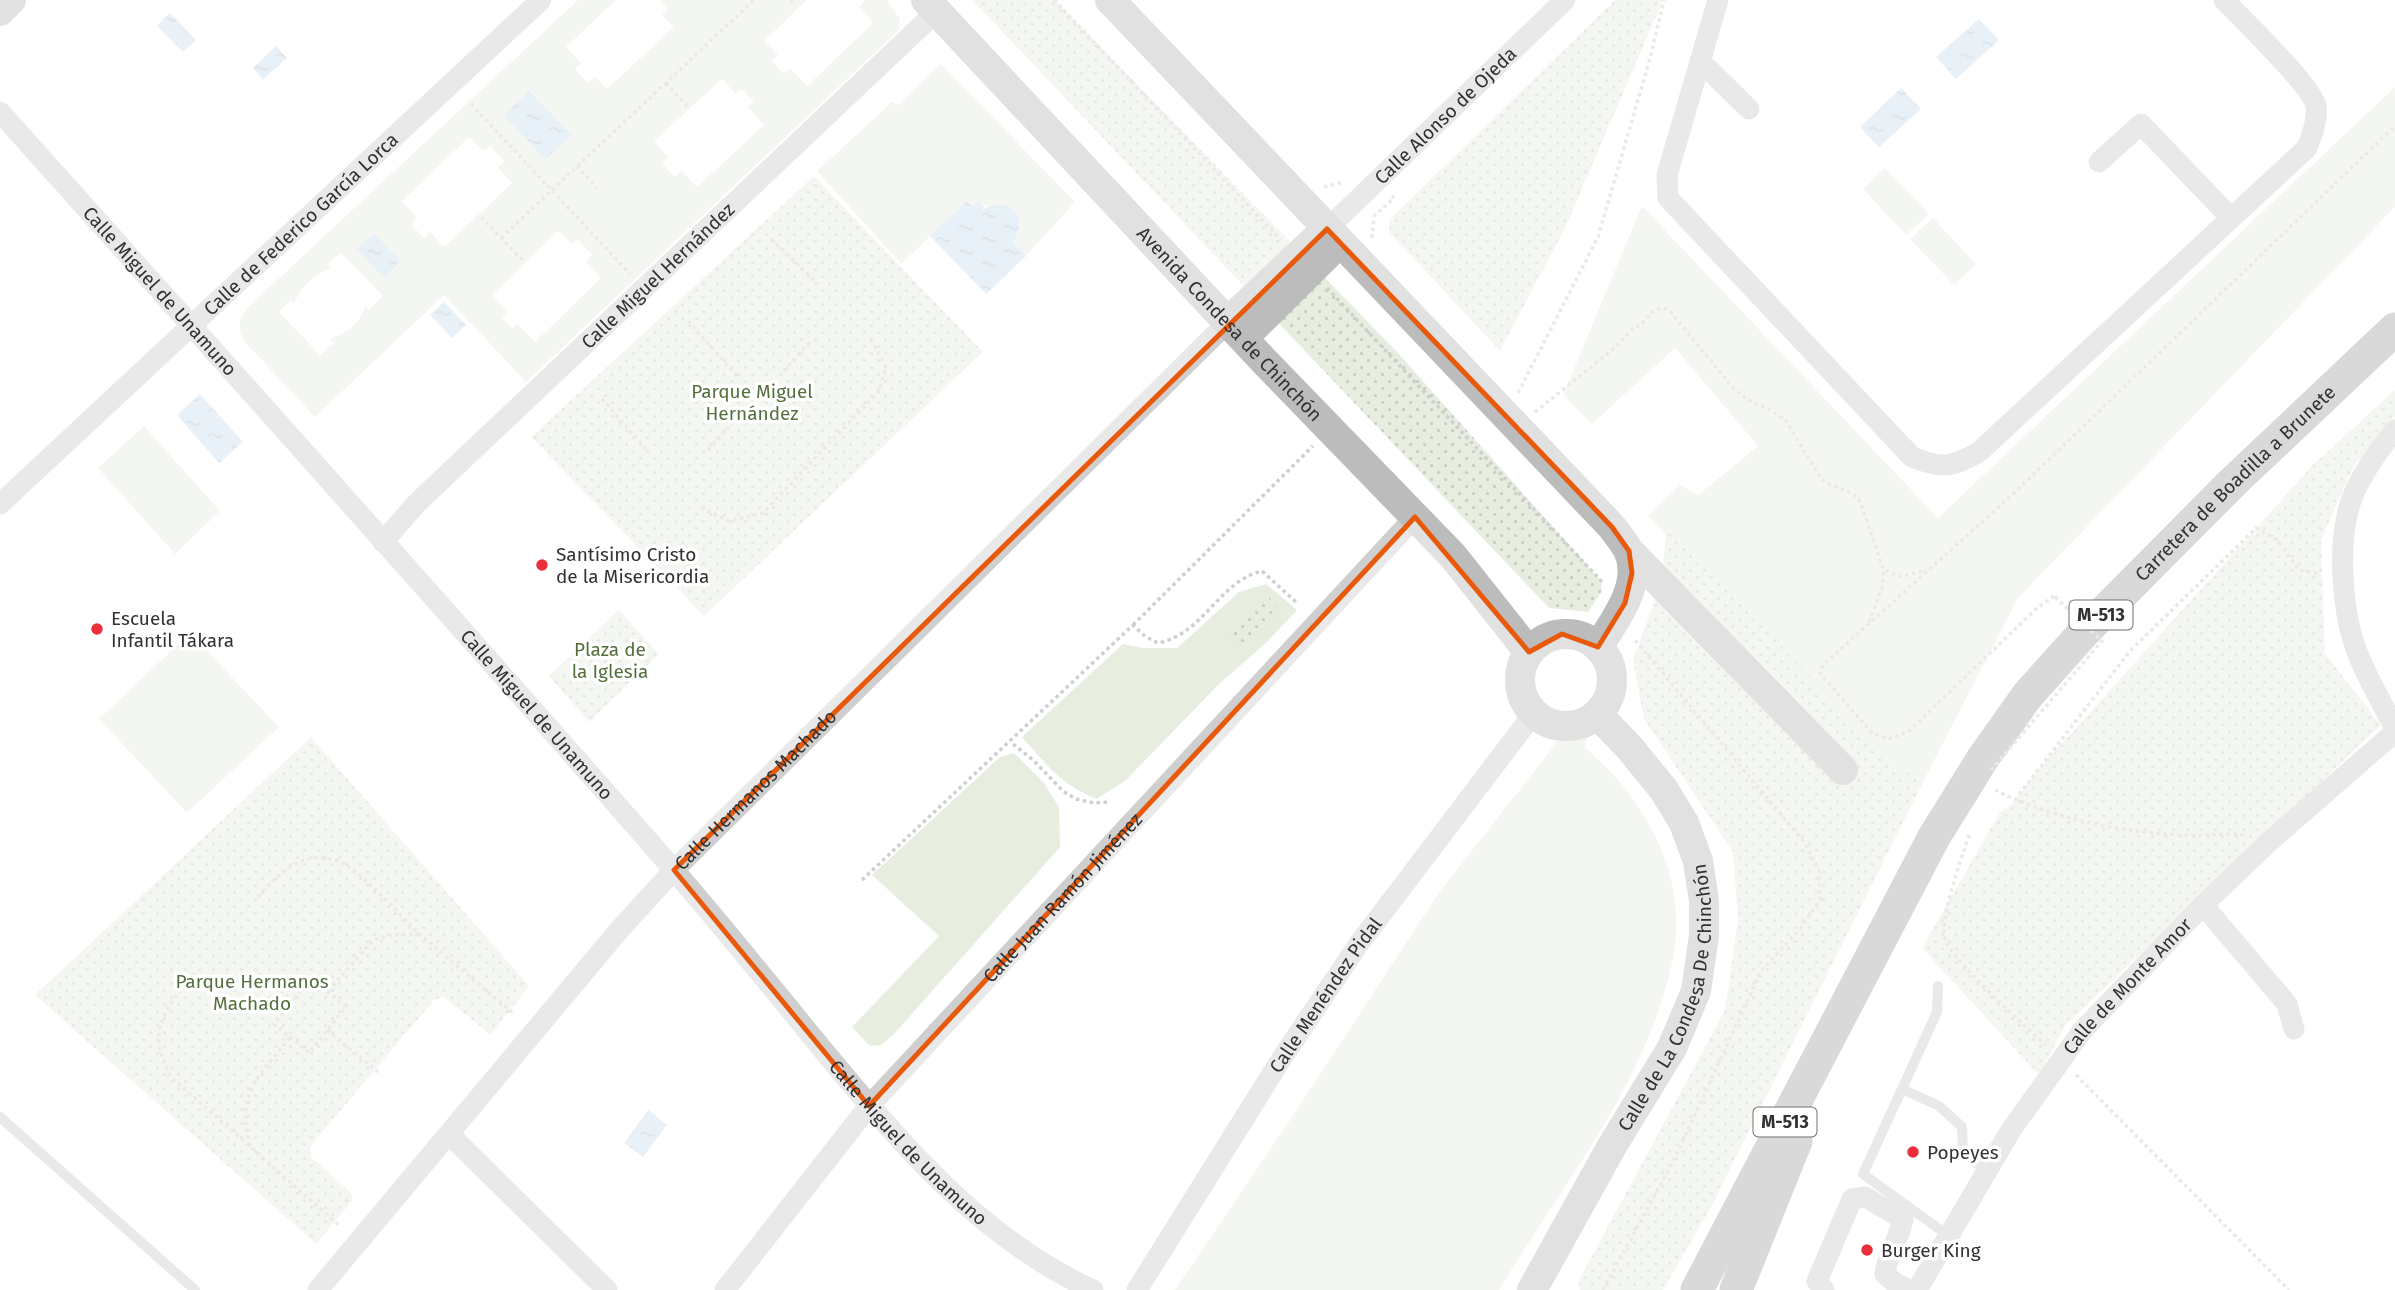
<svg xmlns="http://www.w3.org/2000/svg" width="2395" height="1290" font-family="'Fira Sans',sans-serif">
  <defs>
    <pattern id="park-dots" width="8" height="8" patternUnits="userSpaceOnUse" patternTransform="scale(1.75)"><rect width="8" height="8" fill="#e7eee0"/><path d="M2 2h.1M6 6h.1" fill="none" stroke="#c7cdc1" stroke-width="1.8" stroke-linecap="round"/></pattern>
    <pattern id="water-ripples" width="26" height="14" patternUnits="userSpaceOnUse" patternTransform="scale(1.75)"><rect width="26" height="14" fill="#cce0ee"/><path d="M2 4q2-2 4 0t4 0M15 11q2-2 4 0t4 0" fill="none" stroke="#b0c1cd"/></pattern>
  </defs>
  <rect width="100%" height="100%" fill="#fff"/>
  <!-- green -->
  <path fill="#e7eee0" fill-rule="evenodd" d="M578 0H616L566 47 581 63 575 69 588 83 595 77 607 89 674 27 662 15 668 9 659 0H807L764 41 778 55 772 61 784 74 790 68 807 86 873 23 859 7 865 0H887L900 19 899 30 526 382 444 295 315 417 243 340C237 327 239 320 247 308ZM722 79 736 94 742 89 754 101 748 107 764 125 697 187 682 171 675 177 662 163 668 157 654 141ZM469 137 484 151 490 146 504 161 498 168 512 183 444 247 430 232 424 238 411 224 417 218 402 201ZM558 231 572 244 578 239 592 255 586 262 601 278 535 342 517 324 512 328 502 318 507 312 492 295ZM341 253 383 296 369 310 365 306C360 324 347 333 330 339L334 343 320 355 279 312 290 300 294 304C302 285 313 276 331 268L328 264Z
    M941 64 1075 202 1026 256 1013 241C1032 219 1011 198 986 206L979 201 974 206 967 201 901 264 817 171 892 102 899 105Z
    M2395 87V207L2018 598 1923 782 1888 760 1648 516 1680 485 1698 495 1758 446 1675 348 1592 424 1563 395 1642 206 1938 518Z
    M1885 168 1929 214 1906 235 1863 189Z
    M1933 218 1976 264 1954 285 1910 239Z
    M144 426 220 511 175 554 98 468Z
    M1266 584 1297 610 1266 643 1219 684 1125 781 1096 799C1058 782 1049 767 1022 737L1123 644 1143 648H1177L1239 592Z
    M190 633 279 727 187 813 99 719Z
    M1570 736H1587L1585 748C1646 798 1689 878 1673 958 1649 1080 1562 1185 1499 1290H1175L1292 1117 1440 891 1558 741Z
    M1014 753 1044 783 1059 807 1060 847 893 1035 881 1045 870 1046 852 1027 939 936 872 875 1000 757Z"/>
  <!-- park -->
  <path fill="url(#park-dots)" d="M972 0H1055L1398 353 1601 581 1602 591 1588 612 1549 608Z
    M1615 0H1663L1566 226 1500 351 1389 232 1390 219Z
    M814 176 983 352 704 616 531 437Z
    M2395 390V417L2353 467 2321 540 2325 654 2381 725 2066 1025 2039 1075 1922 948 1999 814 2015 800 2039 769 2314 464Z
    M1666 523 1888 760 1923 782 1710 1209 1663 1290H1580L1578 1282 1725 1010 1738 920 1733 852 1644 719 1633 660 1655 600 1664 558Z
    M1268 596 1283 613 1242 652 1226 636Z
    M619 610 659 654 589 722 549 676Z
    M311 737 529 986 491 1035 444 997 434 1000 313 1143 310 1150 311 1157 351 1193 353 1200 316 1244 35 995Z"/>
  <!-- water -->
  <path fill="url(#water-ripples)" d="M170 13 196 40 183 52 157 26Z
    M1979 19 1999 40 1956 79 1936 57Z
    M276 46 287 58 263 80 253 68Z
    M1901 88 1921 109 1879 147 1860 127Z
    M529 91 572 135 545 160 504 115Z
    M967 201 973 206 979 201 984 206 982 210C1006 193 1033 217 1013 241L1026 256 986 294 930 236Z
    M374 233 401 261 384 278 357 249Z
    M444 302 466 325 452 338 430 315Z
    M200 394 243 442 219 463 177 415Z
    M648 1110 667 1125 643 1157 624 1143Z"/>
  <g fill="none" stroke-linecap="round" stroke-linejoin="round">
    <!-- path -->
    <path stroke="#cfcfcf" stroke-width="3.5" stroke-dasharray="3.5 3.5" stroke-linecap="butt" d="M790 0 795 5
      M1054 0 1281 240
      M666 83 687 106
      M471 104 630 274
      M577 166 597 188
      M1324 187 1343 182
      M481 217 523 261
      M501 238 754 0
      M1372 238 1374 216 1394 198 1392 196
      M771 239 818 284
      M1327 288 1604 584
      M688 321 737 376
      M784 371 811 340
      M1518 393 1598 237 1649 62 1664 0
      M602 399 646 449
      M1535 412 1617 346 1634 327 1640 326 1653 311 1662 308 1669 310 1734 389 1748 400 1771 410 1786 421 1822 480C1832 488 1848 489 1857 497 1861 500 1879 559 1884 570L1901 577 1926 570
      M708 450 731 425
      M701 508 729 521 763 513 879 391 886 367 870 338
      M2054 596 2036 609 1908 732 1888 739 1872 733 1820 673 1823 665 2012 495 2395 126
      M1869 622 1882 588 1884 570
      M1133 625 1313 446
      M1013 744 1033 760 1063 791 1076 799 1094 803 1109 802
      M1995 790C2052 818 2118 832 2182 835 2203 837 2225 832 2246 835
      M2015 800 2130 651 2256 528 2277 540 2299 570 2321 574
      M1969 835C1962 857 1939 919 1945 940 1949 956 2029 1031 2046 1045
      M862 880 1133 625 1146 637 1158 643C1204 634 1219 581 1262 571L1297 603
      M258 897C279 874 300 850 335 860 359 867 400 916 420 934 450 961 483 987 514 1014
      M194 973C165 1010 145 1030 171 1077L340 1226
      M258 973 293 1001
      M311 978 346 1007 309 1053 274 1024Z
      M328 991 373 940 393 935 420 934
      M327 1030 378 1072
      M2076 1075 2289 1290
      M250 1146C235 1093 259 1076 290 1038
      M1603 1290 1675 1158 1761 971 1799 930 1820 900 1819 870 1804 842 1635 640"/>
    <!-- lane -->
    <path stroke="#cfcfcf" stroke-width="10" d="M1902 1089 1937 1012 1938 986
      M0 1117 195 1290
      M1949 1236 1863 1174 1902 1089 1939 1106 1962 1127 1963 1152 1987 1172"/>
    <!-- street -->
    <g stroke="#cfcfcf" stroke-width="21">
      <path d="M1718 0 1667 175 1668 198 1912 457C1942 469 1950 468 1979 452L2307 148C2312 136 2318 119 2316 106 2312 86 2242 19 2224 0"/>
      <path d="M1700 61 1749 109"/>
      <path id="s1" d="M0 112C226 364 451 615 673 869 726 930 777 994 828 1056 903 1147 984 1240 1093 1290"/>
      <path d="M2099 162 2141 124 2231 218"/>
      <path id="s2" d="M1327 229 1565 0"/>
      <path d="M2395 430C2380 448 2364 471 2354 493 2336 535 2341 609 2357 652 2367 678 2383 704 2395 729"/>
      <path id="s3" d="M0 504 541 0"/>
      <path id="s4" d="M383 542 416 504 937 11"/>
      <path d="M2203 905 2287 1004 2294 1029"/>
      <path d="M449 1134 607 1290"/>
      <path id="s5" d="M318 1290 620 929 674 870 1228 322"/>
      <path id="s6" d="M725 1290 869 1106 1415 517"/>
      <path id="s7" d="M1137 1290 1280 1061 1358 945 1534 713"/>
      <path d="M1824 1290 1817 1281 1852 1199 1865 1197 1903 1219C1900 1238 1887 1254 1885 1274L1895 1283 1909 1290"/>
      <path id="s8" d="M1917 1290 2011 1130 2082 1031 2203 905 2270 841 2395 732"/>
    </g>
    <!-- secondary -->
    <g stroke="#bcbcbc" stroke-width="30">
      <path id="s9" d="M926 0 1265 362 1453 556 1529 652"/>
      <path d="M1110 0 1612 527C1617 534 1624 542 1628 550 1644 583 1615 620 1598 647"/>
      <path d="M0 11 11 0"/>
      <path d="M1228 322 1321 234"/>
      <path d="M1243 338 1340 242"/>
      <path d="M1629 551 1843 770"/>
      <circle cx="1566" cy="680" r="46"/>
      <path id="s10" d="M1532 1290 1612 1146 1672 1048 1696 991 1704 936V901L1698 861 1684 823 1664 790 1629 747 1597 714"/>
    </g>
    <!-- primary -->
    <g stroke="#aaa" stroke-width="33">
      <path id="s11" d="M1697 1290 1934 837 1983 758 2027 696 2085 631 2232 483 2395 329"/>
      <path d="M1736 1290 1796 1141"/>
    </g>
    <!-- path-bridge -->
    <path stroke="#cfcfcf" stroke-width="3.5" stroke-dasharray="3.5 3.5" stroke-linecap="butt" d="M1991 770 2102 641 2054 596"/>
  </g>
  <!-- marked area -->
  <path d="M0 0H2395V1290H0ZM1327 229 1612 527 1629 551 1632 573 1625 603 1598 647 1562 634 1529 652 1415 517 869 1106 674 870Z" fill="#fff" fill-opacity=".55" fill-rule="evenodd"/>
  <path fill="none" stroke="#e8590c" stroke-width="5" stroke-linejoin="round" d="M1327 229 1612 527 1629 551 1632 573 1625 603 1598 647 1562 634 1529 652 1415 517 869 1106 674 870Z"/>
  <!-- markers -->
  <g fill="#ec303b" stroke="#fff" stroke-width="2.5">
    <circle cx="542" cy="565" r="7"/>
    <circle cx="97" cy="629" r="7"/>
    <circle cx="1913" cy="1152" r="7"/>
    <circle cx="1867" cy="1250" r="7"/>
  </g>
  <g text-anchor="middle" stroke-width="7" stroke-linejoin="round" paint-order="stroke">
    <!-- shield labels -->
    <g fill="#fff" stroke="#707070" stroke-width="2">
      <rect x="2069.5" y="600.5" width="63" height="29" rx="5"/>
      <rect x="1753.5" y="1107.5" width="63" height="29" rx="5"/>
    </g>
    <g font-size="18" font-weight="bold" fill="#323232">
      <text x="2101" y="621">M-513</text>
      <text x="1785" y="1128">M-513</text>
    </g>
    <!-- street labels -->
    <g font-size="19" fill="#323232" stroke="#fff">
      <text dy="7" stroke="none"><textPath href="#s2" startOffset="164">Calle Alonso de Ojeda</textPath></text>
      <text dy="7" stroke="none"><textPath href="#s3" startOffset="411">Calle de Federico García Lorca</textPath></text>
      <text dy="7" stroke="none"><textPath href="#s4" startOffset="383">Calle Miguel Hernández</textPath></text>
      <text dy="7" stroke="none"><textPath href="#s1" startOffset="240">Calle Miguel de Unamuno</textPath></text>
      <text dy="7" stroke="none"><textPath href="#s9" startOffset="444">Avenida Condesa de Chinchón</textPath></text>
      <text dy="7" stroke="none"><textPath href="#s11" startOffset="978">Carretera de Boadilla a Brunete</textPath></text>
      <text dy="7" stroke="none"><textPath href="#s1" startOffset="807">Calle Miguel de Unamuno</textPath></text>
      <text dy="7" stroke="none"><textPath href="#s5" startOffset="665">Calle Hermanos Machado</textPath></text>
      <text dy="7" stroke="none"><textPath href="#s6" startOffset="518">Calle Juan Ramón Jiménez</textPath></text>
      <text dy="7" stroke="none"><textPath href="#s8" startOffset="371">Calle de Monte Amor</textPath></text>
      <text dy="7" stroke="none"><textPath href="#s7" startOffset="350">Calle Menéndez Pidal</textPath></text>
      <text dy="7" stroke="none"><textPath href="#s10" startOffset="327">Calle de La Condesa De Chinchón</textPath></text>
      <text dy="7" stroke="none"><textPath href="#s1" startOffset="1374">Calle Miguel de Unamuno</textPath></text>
    </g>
    <!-- park labels -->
    <g font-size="19" fill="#53703c" stroke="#fff">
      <text x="752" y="398">Parque Miguel<tspan x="752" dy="22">Hernández</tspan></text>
      <text x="610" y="656">Plaza de<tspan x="610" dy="22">la Iglesia</tspan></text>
      <text x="252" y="988">Parque Hermanos<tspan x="252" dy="22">Machado</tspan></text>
    </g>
    <!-- poi labels -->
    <g font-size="19" fill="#323232" stroke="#fff" text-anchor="start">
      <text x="556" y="561">Santísimo Cristo<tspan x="556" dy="22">de la Misericordia</tspan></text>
      <text x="111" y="625">Escuela<tspan x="111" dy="22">Infantil Tákara</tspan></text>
      <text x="1927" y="1159">Popeyes</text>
      <text x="1881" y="1257">Burger King</text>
    </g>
  </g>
</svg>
